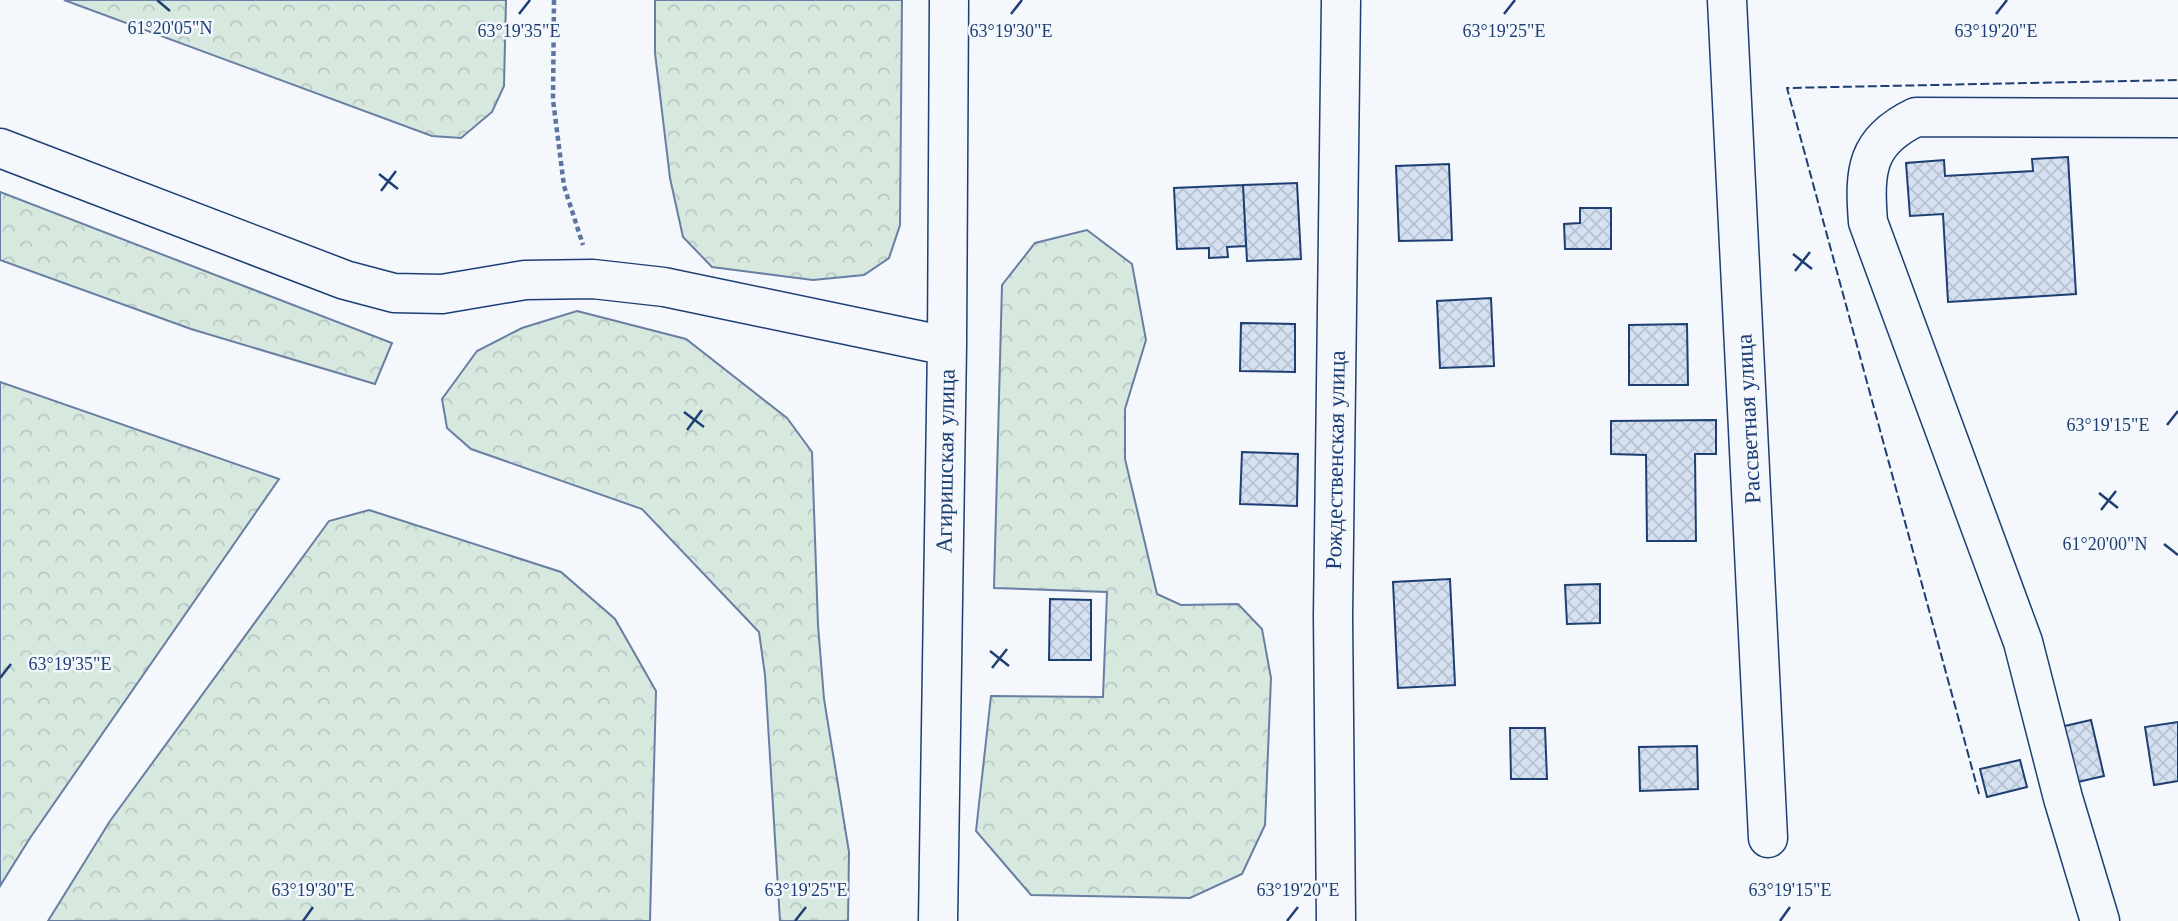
<svg xmlns="http://www.w3.org/2000/svg" width="2178" height="921" font-family="Georgia,serif">
  <defs>
    <pattern id="forest-crowns" width="20" height="18" patternUnits="userSpaceOnUse" patternTransform="scale(1.75)"><rect width="20" height="18" fill="#d7e8df"/><path d="M2 6a3 3 0 1 1 6 0M12 15a3 3 0 1 1 6 0" fill="none" stroke="#b8c8c3"/></pattern>
    <pattern id="building-cross-hatch" width="8" height="8" patternUnits="userSpaceOnUse" patternTransform="scale(1.75)"><rect width="8" height="8" fill="#d5e0f0"/><path d="M0 0l8 8M0 8l8-8" fill="none" stroke="#b6c1d1"/></pattern>
  </defs>
  <rect width="100%" height="100%" fill="#f4f7fb"/>
  <!-- forest -->
  <path fill="url(#forest-crowns)" stroke="#687fa3" stroke-width="2" d="M64 0H506L504 86 492 112 461 138 432 136Z
    M655 0H902L900 225 889 258 864 275 813 280 712 267 683 237 670 178 655 53Z
    M0 192 392 343 375 384 191 329 0 260Z
    M1087 230 1132 264 1146 340 1125 409V459L1157 594 1181 605 1238 604 1262 629 1271 678 1265 825 1242 874 1190 898 1031 895 976 831 991 696 1103 697 1107 592 994 588 1002 285 1035 243Z
    M577 311 686 339 787 418 812 452 818 625 824 699 849 852 848 921H780L765 675 759 632 642 509 471 449 447 428 442 399 477 351 522 328Z
    M0 382 279 479 30 838 0 886Z
    M369 510 561 572 615 619 656 691 650 921H48L110 821 329 521Z"/>
  <!-- building -->
  <path fill="url(#building-cross-hatch)" stroke="#1d3f73" stroke-width="2" d="M2068 157 2076 294 1948 302 1943 214 1910 216 1906 163 1944 160 1945 176 2033 171 2032 159Z
    M1449 164 1452 240 1399 241 1396 166Z
    M1297 183 1301 259 1247 261 1243 185Z
    M1243 185 1246 246 1227 247 1228 257 1209 258V248L1177 249 1174 188Z
    M1580 208H1611V249H1565L1564 224 1580 223Z
    M1491 298 1494 366 1440 368 1437 301Z
    M1241 323 1295 324V372L1240 371Z
    M1687 324 1688 385H1629V325Z
    M1716 420V454H1695L1696 541H1647L1646 455 1611 454V421Z
    M1242 452 1298 454 1297 506 1240 504Z
    M1450 579 1455 685 1398 688 1393 582Z
    M1600 584V623L1567 624 1565 585Z
    M1050 599 1091 600V660H1049Z
    M2091 720 2104 776 2069 784 2056 728Z
    M2178 722V781L2154 785 2145 727Z
    M1510 728H1545L1547 779H1511Z
    M1697 746 1698 789 1640 791 1639 747Z
    M2020 760 2027 787 1987 797 1980 769Z"/>
  <g fill="none" stroke-linecap="round" stroke-linejoin="round">
    <!-- minor casing -->
    <g stroke="#1d3f73" stroke-width="41">
      <path id="minor" d="M1727 0 1768 838
        M0 148 345 280 394 293 442 294 525 280 593 279 664 287 947 346
        M938 921 947 346 949 0
        M1336 921 1333 616 1341 0
        M2100 921 2063 798 2023 642 1868 222C1864 170 1866 141 1916 117L2178 118"/>
    </g>
    <!-- path -->
    <path stroke="#5e769c" stroke-width="4.5" stroke-dasharray="5 3.5" stroke-linecap="butt" d="M554 0 553 100 564 186 583 245"/>
    <!-- minor -->
    <use href="#minor" stroke="#f4f7fb" stroke-width="38"/>
    <!-- fence -->
    <path stroke="#1d3f73" stroke-width="2" stroke-dasharray="9 3.5" stroke-linecap="butt" d="M1979 794 1787 88 2178 80"/>
  </g>
  <!-- ticks -->
  <path fill="none" stroke="#1d3f73" stroke-width="2.5" d="M157 0 170 11M519 14 530 0M1011 14 1022 0M1504 14 1515 0M1996 14 2007 0M379 174 398 189M381 191 396 171M1793 254 1812 269M1795 271 1810 252M684 412 704 427M2167 425 2178 411M687 430 702 410M2099 493 2118 508M2101 510 2116 491M2164 544 2178 555M990 651 1009 666M992 668 1007 649M0 678 11 664M303 921 313 907M795 921 806 907M1287 921 1298 907M1780 921 1790 907"/>
  <g text-anchor="middle" stroke-width="5" stroke-linejoin="round" paint-order="stroke">
    <!-- street labels -->
    <g font-size="23" fill="#1d3f73" stroke="#f4f7fb">
      <text transform="translate(1748 419) rotate(-93)" y="8">Рассветная улица</text>
      <text transform="translate(1335 460) rotate(-89)" y="8">Рождественская улица</text>
      <text transform="translate(945 461) rotate(-89)" y="8">Агиришская улица</text>
    </g>
  </g>
  <g font-size="18" text-anchor="middle" fill="#1d3f73" stroke="#f4f7fb" stroke-width="5" stroke-linejoin="round" paint-order="stroke">
    <text x="170" y="34">61°20'05"N</text>
    <text x="1504" y="37">63°19'25"E</text>
    <text x="1996" y="37">63°19'20"E</text>
    <text x="519" y="37">63°19'35"E</text>
    <text x="1011" y="37">63°19'30"E</text>
    <text x="2108" y="431">63°19'15"E</text>
    <text x="2105" y="550">61°20'00"N</text>
    <text x="70" y="670">63°19'35"E</text>
    <text x="313" y="896">63°19'30"E</text>
    <text x="806" y="896">63°19'25"E</text>
    <text x="1298" y="896">63°19'20"E</text>
    <text x="1790" y="896">63°19'15"E</text>
  </g>
</svg>
